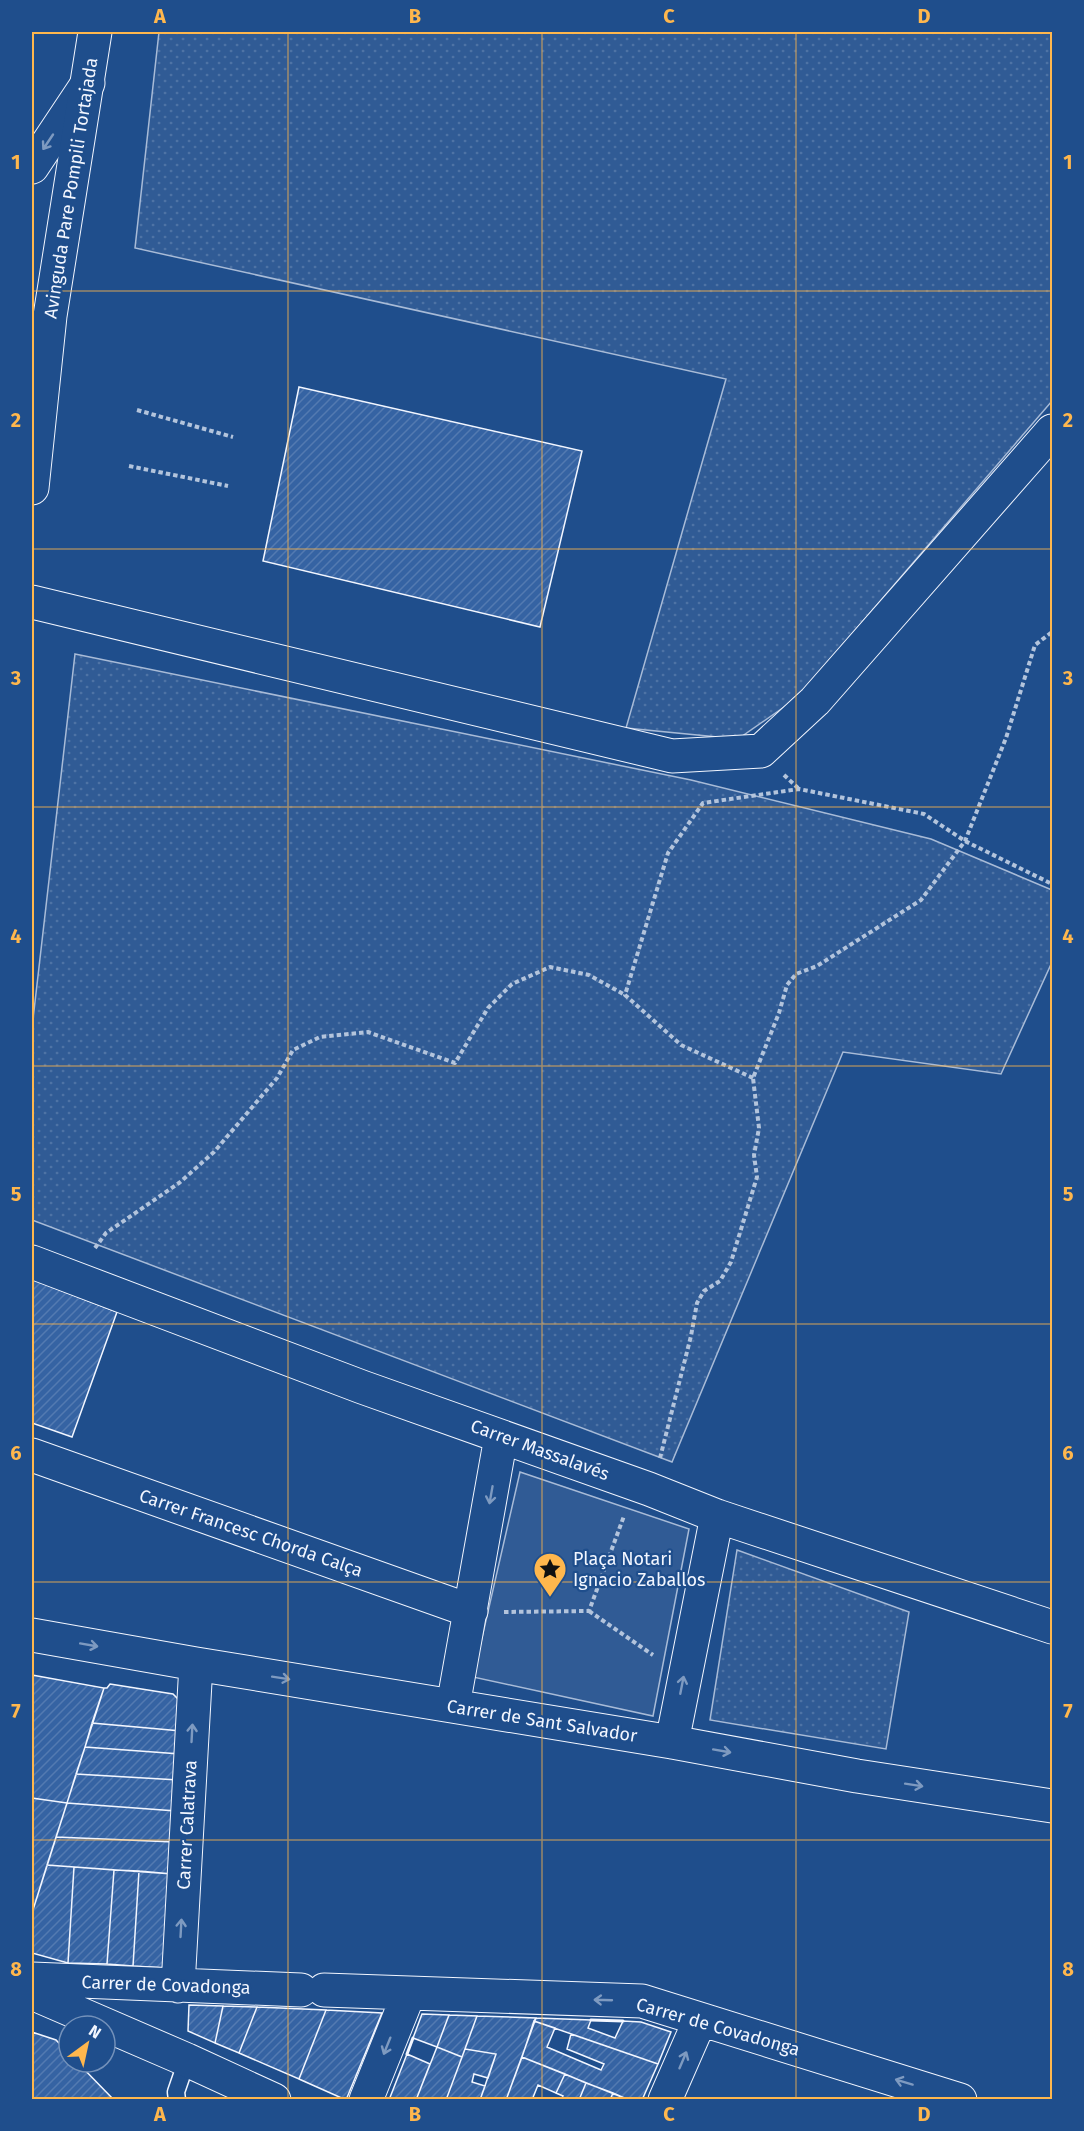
<svg xmlns="http://www.w3.org/2000/svg" width="1084" height="2131" font-family="'Fira Sans',sans-serif">
  <defs>
    <pattern id="grass-dots" width="8" height="8" patternUnits="userSpaceOnUse" patternTransform="scale(1.5)"><rect width="8" height="8" fill="#305b95"/><path d="M2 2h.1M6 6h.1" fill="none" stroke="#4e73a5" stroke-width="1.8" stroke-linecap="round"/></pattern>
    <pattern id="building-hatch" width="6" height="6" patternUnits="userSpaceOnUse" patternTransform="scale(1.5)"><rect width="6" height="6" fill="#3563a3"/><path d="M-1 1l2-2M0 6l6-6M5 7l2-2" fill="none" stroke="#537ab1"/></pattern>
  </defs>
  <rect width="100%" height="100%" fill="#1f4e8c"/>
  <!-- grass -->
  <path fill="url(#grass-dots)" stroke="#a8bbd7" stroke-width="1.5" d="M159 32H1052V401L797 698 738 739 626 728 726 379 135 248Z
    M75 654 691 780 931 839 1052 890V962L1001 1074 843 1052 672 1462 32 1220V1028Z
    M737 1550 909 1612 886 1749 710 1720Z"/>
  <!-- built -->
  <path fill="#305b95" stroke="#a8bbd7" stroke-width="1.5" d="M520 1472 689 1529 653 1716 473 1677Z"/>
  <!-- building -->
  <path fill="url(#building-hatch)" stroke="#f2f6ff" stroke-width="1.5" d="M299 387 582 451 540 627 263 561Z
    M32 1279 117 1312 72 1437 32 1423Z
    M32 1675 104 1688 67 1803 32 1798Z
    M110 1684 173 1694 185 1706 181 1731 92 1723 104 1688H107Z
    M92 1723 181 1731 180 1754 85 1747Z
    M85 1747 180 1754 178 1780 76 1774Z
    M76 1774 178 1780 176 1811 67 1803Z
    M32 1798 67 1803 32 1913Z
    M67 1803 176 1811 174 1842 56 1837Z
    M56 1837 174 1842 172 1874 47 1865Z
    M47 1865 74 1867 68 1963 32 1953V1913Z
    M74 1867 114 1870 107 1964 68 1963Z
    M114 1870 139 1871 133 1966 107 1964Z
    M139 1871 172 1874 166 1968 133 1966Z
    M189 2005 223 2006 215 2043 188 2031Z
    M223 2006 257 2007 239 2053 215 2043Z
    M257 2007 326 2010 299 2079 239 2053Z
    M326 2010 382 2013 346 2100 299 2079Z
    M422 2014 449 2015 437 2047 413 2038Z
    M449 2015 477 2016 462 2057 437 2047Z
    M477 2016 536 2018 506 2100H480L496 2054 465 2049Z
    M536 2018 591 2020 588 2028 615 2038 623 2021 641 2022 671 2032 658 2064 534 2021Z
    M534 2021 555 2028 547 2047 601 2070 604 2064 567 2049 571 2034 658 2064 642 2100H629L522 2057Z
    M32 2032 56 2040 69 2054V2062H77L114 2100H32Z
    M437 2047 462 2057 446 2100H416Z
    M465 2049 496 2054 488 2078 474 2074 472 2082 485 2086 480 2100H446Z
    M407 2054 430 2064 416 2100H389Z
    M522 2057 565 2074 556 2093 538 2085 532 2100H506Z
    M565 2074 586 2083 579 2100H561L563 2096 556 2093Z
    M586 2083 613 2093 610 2100H579Z
    M613 2093 629 2100H610Z"/>
  <g fill="none" stroke-linecap="round" stroke-linejoin="round">
    <!-- lane casing -->
    <g stroke="#f2f6ff" stroke-width="19">
      <path id="lane" d="M177 2100 176 2092 187 2060"/>
    </g>
    <!-- street casing -->
    <g stroke="#f2f6ff" stroke-width="35">
      <path id="street" d="M32 167 88 83
        M32 602 672 756 761 751 815 701 1052 431
        M32 1262 362 1387 649 1489 717 1516 1052 1627
        M32 1455 471 1611
        M32 1635 196 1664 672 1742 857 1776 1052 1806
        M453 1706 501 1437
        M672 1742 717 1516
        M32 1979 301 1990
        M178 1986 196 1664
        M324 1990 642 2001 960 2100
        M32 1993 187 2060 274 2100
        M366 2100 409 1993
        M665 2100 700 2020"/>
    </g>
    <!-- secondary casing -->
    <g stroke="#f2f6ff" stroke-width="35">
      <path id="secondary" d="M32 488 50 316 95 32"/>
    </g>
    <!-- path -->
    <path stroke="#b3c4dc" stroke-width="4" stroke-dasharray="4.5 3" stroke-linecap="butt" d="M137 410 233 437
      M129 466 228 486
      M784 775 798 788
      M753 1078 681 1045 625 995 668 853 703 803 799 789 924 814 965 841 1052 884
      M95 1248 106 1233 179 1183 214 1152 277 1078 293 1050 320 1037 368 1032 455 1063 488 1008 512 984 550 967 589 975 625 995
      M660 1458 691 1336 697 1303 704 1291 720 1281 731 1262 757 1177 754 1155 759 1128 753 1078 779 1013 787 985 796 974 817 966 921 900 965 841 1006 738 1035 645 1052 632
      M589 1611 653 1655
      M504 1612 589 1611 624 1516"/>
    <!-- lane -->
    <use href="#lane" stroke="#1f4e8c" stroke-width="16"/>
    <!-- street -->
    <use href="#street" stroke="#1f4e8c" stroke-width="33"/>
    <!-- secondary -->
    <use href="#secondary" stroke="#1f4e8c" stroke-width="33"/>
    <!-- wall -->
    <path stroke="#f2f6ff" stroke-width="3" d="M591 2020 623 2021
      M407 2054 413 2038"/>
  </g>
  <!-- one-way arrows -->
  <defs><path id="oneway-shaft" d="M-6 0H5M1.5-3L5.5 0L1.5 3" fill="none" stroke-width="1.6" stroke-linecap="round" stroke-linejoin="round" transform="scale(1.5)"/></defs>
  <g stroke="#7e9ac0">
    <use href="#oneway-shaft" transform="translate(48 142) rotate(124)"/>
    <use href="#oneway-shaft" transform="translate(491 1495) rotate(100)"/>
    <use href="#oneway-shaft" transform="translate(89 1645) rotate(10)"/>
    <use href="#oneway-shaft" transform="translate(281 1678) rotate(9)"/>
    <use href="#oneway-shaft" transform="translate(682 1685) rotate(-79)"/>
    <use href="#oneway-shaft" transform="translate(192 1733) rotate(-87)"/>
    <use href="#oneway-shaft" transform="translate(722 1751) rotate(10)"/>
    <use href="#oneway-shaft" transform="translate(914 1785) rotate(9)"/>
    <use href="#oneway-shaft" transform="translate(181 1928) rotate(-87)"/>
    <use href="#oneway-shaft" transform="translate(603 2000) rotate(-178)"/>
    <use href="#oneway-shaft" transform="translate(387 2046) rotate(112)"/>
    <use href="#oneway-shaft" transform="translate(683 2060) rotate(-67)"/>
    <use href="#oneway-shaft" transform="translate(904 2082) rotate(-163)"/>
  </g>
  <!-- grid -->
  <path fill="none" stroke="#ffb74d" stroke-width="1.5" stroke-opacity="0.55" d="M288 32V2100M542 32V2100M796 32V2100M32 291H1052M32 549H1052M32 807H1052M32 1066H1052M32 1324H1052M32 1582H1052M32 1840H1052"/>
  <!-- icons -->
  <defs>
    <g id="sight-pin" transform="scale(1.725)"><path d="M0 17L-7.5 6A9.5 9.5 0 1 1 7.5 6Z" fill="#ffb74d" stroke="#1f4e8c"/><path d="M0-6L1.8-2.2L6-1.7L2.9 1.2L3.7 5.4L0 3.3L-3.7 5.4L-2.9 1.2L-6-1.7L-1.8-2.2Z" fill="#111"/></g>
  </defs>
  <g fill-rule="evenodd">
    <use href="#sight-pin" x="550" y="1569"/>
  </g>
  <g text-anchor="middle" stroke-width="4.5" stroke-linejoin="round" paint-order="stroke">
    <!-- street labels -->
    <g font-size="18" fill="#f2f6ff" stroke="#1f4e8c">
      <text transform="translate(71 188) rotate(-81)" y="6">Avinguda Pare Pompili Tortajada</text>
      <text transform="translate(540 1450) rotate(20)" y="6">Carrer Massalavés</text>
      <text transform="translate(251 1533) rotate(19)" y="6">Carrer Francesc Chorda Calça</text>
      <text transform="translate(542 1721) rotate(9)" y="6">Carrer de Sant Salvador</text>
      <text transform="translate(187 1825) rotate(-87)" y="6">Carrer Calatrava</text>
      <text transform="translate(166 1985) rotate(2)" y="6">Carrer de Covadonga</text>
      <text transform="translate(718 2027) rotate(16)" y="6">Carrer de Covadonga</text>
    </g>
    <!-- poi labels -->
    <g font-size="18" fill="#f2f6ff" stroke="#1f4e8c" text-anchor="start">
      <text x="573" y="1565">Plaça Notari<tspan x="573" dy="21">Ignacio Zaballos</tspan></text>
    </g>
  </g>
  <!-- border -->
  <rect width="1084" height="2131" fill="none" stroke="#1f4e8c" stroke-width="66"/>
  <!-- north arrow -->
  <g transform="translate(87 2044) rotate(33)"><circle r="28" fill="#1f4e8c" stroke="#7391ba" stroke-width="1.5"/>
  <path d="M0-4.5L10 22L0 15L-10 22Z" fill="#ffb74d"/>
  <text y="-9" font-size="16" font-weight="bold" text-anchor="middle" fill="#f2f6ff">N</text>
  </g>
  <rect x="33" y="33" width="1018" height="2065" fill="none" stroke="#ffb74d" stroke-width="2"/>
  <g font-size="20" text-anchor="middle" font-weight="bold" fill="#ffb74d">
    <text x="160" y="23">A</text>
    <text x="415" y="23">B</text>
    <text x="669" y="23">C</text>
    <text x="924" y="23">D</text>
    <text x="16" y="169">1</text>
    <text x="1068" y="169">1</text>
    <text x="16" y="427">2</text>
    <text x="1068" y="427">2</text>
    <text x="16" y="685">3</text>
    <text x="1068" y="685">3</text>
    <text x="16" y="943">4</text>
    <text x="1068" y="943">4</text>
    <text x="16" y="1201">5</text>
    <text x="1068" y="1201">5</text>
    <text x="16" y="1460">6</text>
    <text x="1068" y="1460">6</text>
    <text x="16" y="1718">7</text>
    <text x="1068" y="1718">7</text>
    <text x="16" y="1976">8</text>
    <text x="1068" y="1976">8</text>
    <text x="160" y="2121">A</text>
    <text x="415" y="2121">B</text>
    <text x="669" y="2121">C</text>
    <text x="924" y="2121">D</text>
  </g>
</svg>
